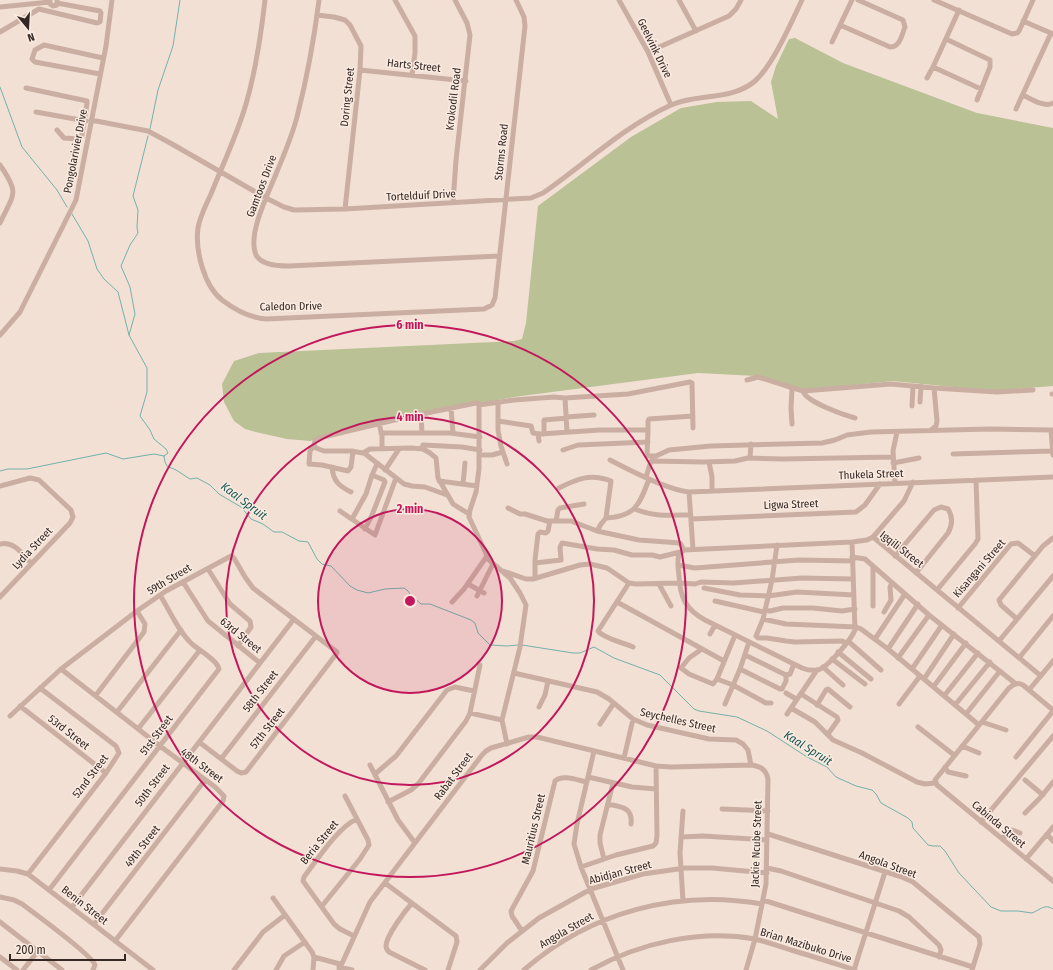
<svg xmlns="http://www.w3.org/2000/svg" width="1053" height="970" font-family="'Fira Sans Condensed',sans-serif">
  <rect width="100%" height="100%" fill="#f2e0d5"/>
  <!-- green -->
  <path fill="#b9c195" d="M795 38 843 63 977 113 1053 128V386L993 391 893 381 793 391 756 376 698 373 514 397 436 412 310 441 287 439 260 433 245 429 234 421 224 402 222 384 234 361 259 353 514 341 522 339 526 323 538 206 631 137 681 108 717 102 751 101 778 119 771 82 776 66 789 39Z"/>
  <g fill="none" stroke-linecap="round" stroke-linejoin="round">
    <!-- stream -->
    <path stroke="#73b1aa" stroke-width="1" d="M0 87 22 147 57 190 67 207
      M150 129 158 90 173 46 180 0
      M148 136 133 196 138 210 137 227 138 233 130 245 121 266 130 287 135 314 129 335 147 368V392L140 416 150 430 154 439 166 449 168 453 164 456
      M72 214 88 241 97 269 104 279 118 292 129 335
      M164 456 165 462 167 466 176 470 190 479 197 478 210 485 219 494 241 507 251 519 263 524 274 532H282L299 541 308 542 317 559 322 564 331 566 350 586 357 590 368 593 385 589 404 588 408 591 410 594 421 604H430L471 620 475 623 478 633 490 645 507 646 518 645
      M0 471 8 469H27L106 453 123 459 154 454 164 456
      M522 645 573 653H580L594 647 614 658 660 675 694 709 699 711 737 717 767 731 807 757 827 767 836 777 856 786 872 790 876 794 881 803 908 818 912 822 913 828 928 845 933 846H940L945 851 959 873 991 907 1001 911H1018L1032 913C1040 910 1045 903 1053 909"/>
    <!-- minor -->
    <path stroke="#caaea1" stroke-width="5" d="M50 0V4L53 6 57 5V1
      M265 0C261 35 256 70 246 104 237 135 223 164 211 194 206 205 200 216 198 228 195 250 204 286 222 300 234 309 250 318 266 319L484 309 492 305 495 298 525 26 524 17 516 0
      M319 0C314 40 307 78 297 117 292 136 284 155 276 174 268 194 249 231 255 252 258 265 278 266 289 266L499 256
      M395 0 415 36V53L412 75
      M619 0 648 52 671 105
      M679 0 696 31
      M934 0 1012 34 1017 33 1019 31 1033 0
      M0 7 50 2
      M959 10 933 67 981 89
      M317 15 334 17 345 20 350 25 361 46 360 70 345 209
      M1023 21 1053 34
      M840 25 890 47C900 48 902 34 905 27L903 20 858 0
      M0 32 39 9 97 23 100 22 101 13 100 11 57 3
      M946 39 990 60V67L977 100
      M832 42 852 0
      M648 52 729 16 736 9 741 0
      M360 70 466 81
      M100 74 35 62 32 59 35 50 44 45 103 58
      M927 78 933 67
      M26 88 87 101V103L82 135 79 139 64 138 57 130
      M1023 95C1031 99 1045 108 1053 103
      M1016 109 1051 33
      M36 112 86 121
      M91 120 148 131 172 144 266 198 284 207 294 210 345 209 531 198 543 193C585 164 623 127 671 105 697 93 732 101 755 81 773 65 791 23 802 0
      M0 165C20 194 14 193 0 223
      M453 203 456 160 470 35 467 23 455 0
      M0 335 20 312 76 200 106 46 112 0
      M747 380 758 377 803 391
      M1052 394H1053
      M565 398 567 432
      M920 402 921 386
      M498 403V430L501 446 507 464
      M912 406 913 386
      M451 408 453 433
      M421 414 422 433
      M566 417 594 415
      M855 418C844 415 806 402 803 391L891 384 934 388
      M498 421 531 426 533 433 540 434 600 430H648V421L649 419 693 416
      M379 423 382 436V449
      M792 424 791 408 792 389
      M648 430 647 456H656L669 450 711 446 822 443 835 440 847 435 871 432 990 429 1053 430
      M931 430 936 426 937 421 934 388 997 392 1033 390
      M1051 430 1053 455
      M381 433H450L480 437
      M538 434 539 441
      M544 434V420L567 418
      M314 446 310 451 309 464 322 465 348 471 351 467 353 451
      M421 449 423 445 462 447 480 450
      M563 450 578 445 648 442
      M364 453 404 484 412 486 425 487 447 495
      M953 454 1052 451
      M480 455H492L503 452
      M750 458 751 444
      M610 460C629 470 668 490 689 492L1053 477
      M709 462 712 477V491
      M893 463 919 458
      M332 467C333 481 339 486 351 492
      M385 470 399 449
      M646 477 651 461 704 462 735 461 748 458 783 459 893 457
      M439 481 477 486
      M895 483 893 451 897 432
      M463 484 465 463
      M0 486 30 478 39 480 71 510 73 517 70 523 0 597
      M559 488C577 479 590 473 611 481L606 518 601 524 597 531
      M689 492 693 549
      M508 508 520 514H525L547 521H571L597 531 639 540 680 543 684 550
      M635 509C653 517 671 515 690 515
      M340 511 375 535 396 478
      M469 514 453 504 438 478 436 458 430 453 423 449 411 448 370 449 363 453 351 451H324L316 448 314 445 315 440 323 437 407 417 476 403 480 404
      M606 518C636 517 640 503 649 479
      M352 519 366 494 372 475 377 464
      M691 519 856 512 865 505 880 484
      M556 521 558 510 560 508 584 504
      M365 529 372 515 385 482 384 480 372 475
      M873 537 904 501 913 482
      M852 542 855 630C851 640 828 667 818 670 812 671 807 670 802 668L705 620C685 609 680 597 679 576 678 569 677 561 679 554L684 550 852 542 867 540 873 537 1041 676
      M0 544C15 541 22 554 31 563
      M777 545 772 580 763 619 756 636 758 638H767L786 641 795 642 842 641 846 643
      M895 556 934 510 941 507 948 509C953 517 952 526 948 533L916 573
      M852 557 865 559 929 615 1016 684
      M535 563 561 560 560 547 562 543 597 549 614 550 632 555H652L660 557 680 552
      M678 565 695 568 799 560 853 561
      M208 569 230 604 250 621 251 627 238 646
      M503 571 526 579H533L580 565 590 564 607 568 629 583 636 584 679 583 695 584 701 582 733 583 802 578 853 579
      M535 578V560L538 534 540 532 546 533 548 531 550 521
      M183 582 208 621 260 663
      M629 583 598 631C603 638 624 643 633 647
      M468 584 484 593
      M659 584 671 606
      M704 588 740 595 768 596 797 592 854 595
      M937 590 975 544 978 539 976 480
      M477 596 493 564
      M715 601 764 612
      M452 602 464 589 487 556
      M617 602 724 661
      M873 606V567
      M958 608 1011 544 1018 543 1035 556
      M765 610 770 611 783 608H813L842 611 855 609
      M884 612 891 600 890 587 892 583
      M763 619 786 624 856 627 861 629 888 649 979 725
      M1017 619 1001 605 999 600 1043 546 1053 538
      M710 634 715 625
      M875 639 905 594
      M848 641 881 670
      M999 641 1053 576
      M702 649 689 658 681 668 689 674 713 684 717 679 735 635
      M888 649 918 604
      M838 652 871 679
      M745 655 786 675
      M898 658 929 615
      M1019 658 1053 616
      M832 659 865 684
      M823 667 843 685
      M61 669 160 746 215 787 224 796 223 801 115 941
      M740 669 780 689H782L786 681V675
      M912 669 942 625
      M514 673 597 692 609 699 633 719 647 725 709 739 736 740 743 744 748 750 751 765
      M786 675 790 674 794 664
      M717 679 733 685 766 703H771
      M924 679 954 634
      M934 686 966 643
      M1029 690 1053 661
      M786 693 796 699
      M801 694 837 717 838 720 828 734
      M96 695 144 632 145 624 137 611
      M944 696 978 653
      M725 704 740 669 749 642
      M899 704 920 676
      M817 705 826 690 828 689 850 707
      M955 705 990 662
      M20 706 106 773
      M539 707 545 695 548 681
      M791 708 815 722 833 740 862 753 917 782 925 784 935 783
      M1053 710 1023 685C1017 682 1014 684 1009 688L935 780 937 785 1053 881
      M117 712 181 630
      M470 713 502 720
      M787 714 817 670
      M966 714 1000 671
      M10 716 61 669 137 611 166 591 231 556 234 558 245 577 253 588 337 652V653L246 772 241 773 237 771 199 742
      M982 722 1006 730
      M600 724 614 703
      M918 727 954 755
      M138 729 200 650
      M507 744 502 720 520 647 526 605 520 593 510 578 489 560 469 517 470 510 476 492 479 469V405L514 400 554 397 565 398 628 394 690 382 692 383 693 428
      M962 746 979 753
      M594 751 577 824 574 844 581 867 623 970
      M1016 757 1053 711
      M624 758 633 719
      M221 759 316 636
      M370 765 398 820 415 843
      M945 767 948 772 966 776
      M375 774 396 756 447 690 455 687 474 691
      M588 777 632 787 656 789
      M1025 780 1043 795
      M388 802 411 790 418 784 466 721 470 713 480 665
      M608 804C621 807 633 807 631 824
      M722 809 768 811
      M683 811 680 853 683 901
      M1025 813 1040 798 1053 782
      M981 822 1053 736
      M768 834 902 877 913 882 979 937 980 944 973 967
      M1047 834 1053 841
      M681 837 703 836 767 840
      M1001 838 1006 836 1012 830 1020 833
      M604 859 600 843V835L613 783
      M1026 859 1053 827
      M581 867 616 855 653 846 656 843 657 836 656 766
      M767 868 781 871 899 911 909 917 939 945 941 950 939 957
      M0 869 17 871 28 874 153 970
      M28 874 106 773 119 753 116 746 40 688
      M385 883 456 936 457 942 448 970
      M49 890 219 669C218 661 199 650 192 644 178 631 170 611 160 595
      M0 897 14 900 22 904C34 913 92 955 95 965L93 970
      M273 898 312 952 314 957 313 970
      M763 900 973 967 972 970
      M412 903C405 911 386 936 386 946 386 949 387 950 389 952L425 970
      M322 906 360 859 369 845 368 840 345 796
      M72 907 294 619
      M0 922 62 970
      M94 924 205 780
      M522 931 512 916 511 911 533 871 555 781C562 774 577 780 587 782
      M354 936 340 929 334 924 303 881 304 877C317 860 338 827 357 819
      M0 957 17 970
      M314 957 340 964
      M339 967 352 970
      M23 970 38 951
      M234 970 263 932 285 915
      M276 970 284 956 305 942
      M339 970 370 902 482 755 486 751 491 748 529 737H537L656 766 671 767 751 765C760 766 766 769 768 779L766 884 755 939 746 970
      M480 970 507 943 539 918 591 889 643 874 685 868H712L767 873
      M524 970C590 912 677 889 762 904
      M591 970C639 943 700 929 755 939 767 942 779 946 791 950 812 956 833 963 855 970
      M854 970 885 872"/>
  </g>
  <!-- distance rings -->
  <circle cx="410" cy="601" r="92" fill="#c2185b" fill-opacity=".12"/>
  <g fill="none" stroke="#c2185b" stroke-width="2">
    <circle cx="410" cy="601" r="92"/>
    <circle cx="410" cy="601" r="184"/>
    <circle cx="410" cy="601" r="276"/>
  </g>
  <g text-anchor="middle" stroke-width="3" stroke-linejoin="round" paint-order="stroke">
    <!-- street labels -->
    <g font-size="11" fill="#342724" stroke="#faebe1">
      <text transform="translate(655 48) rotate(64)" y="4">Geelvink Drive</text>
      <text transform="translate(414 65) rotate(6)" y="4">Harts Street</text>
      <text transform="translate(347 97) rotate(-84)" y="4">Doring Street</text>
      <text transform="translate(453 99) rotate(-83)" y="4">Krokodil Road</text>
      <text transform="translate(75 151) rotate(-79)" y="4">Pongolarivier Drive</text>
      <text transform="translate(501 152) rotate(-84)" y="4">Storms Road</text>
      <text transform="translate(261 186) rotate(-69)" y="4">Gamtoos Drive</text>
      <text transform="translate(421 195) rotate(-3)" y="4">Tortelduif Drive</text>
      <text transform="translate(291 306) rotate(-1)" y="4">Caledon Drive</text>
      <text transform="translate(871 474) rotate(-2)" y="4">Thukela Street</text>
      <text transform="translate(791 504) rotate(-2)" y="4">Ligwa Street</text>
      <text transform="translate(32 548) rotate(-47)" y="4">Lydia Street</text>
      <text transform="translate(902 549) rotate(38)" y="4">Igqili Street</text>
      <text transform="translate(979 568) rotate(-49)" y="4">Kisangani Street</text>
      <text transform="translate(169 579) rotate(-31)" y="4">59th Street</text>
      <text transform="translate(241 635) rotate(39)" y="4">63rd Street</text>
      <text transform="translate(260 691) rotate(-52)" y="4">58th Street</text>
      <text transform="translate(678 720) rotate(13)" y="4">Seychelles Street</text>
      <text transform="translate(267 728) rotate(-52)" y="4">57th Street</text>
      <text transform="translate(69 732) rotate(38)" y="4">53rd Street</text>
      <text transform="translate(156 735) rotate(-53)" y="4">51st Street</text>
      <text transform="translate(202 765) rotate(37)" y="4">48th Street</text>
      <text transform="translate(90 776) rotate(-53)" y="4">52nd Street</text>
      <text transform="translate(453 776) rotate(-53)" y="4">Rabat Street</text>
      <text transform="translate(152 785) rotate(-53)" y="4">50th Street</text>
      <text transform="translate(999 824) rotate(40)" y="4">Cabinda Street</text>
      <text transform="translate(533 829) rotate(-77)" y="4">Mauritius Street</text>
      <text transform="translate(319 842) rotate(-51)" y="4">Beria Street</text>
      <text transform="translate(756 844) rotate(-88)" y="4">Jackie Ncube Street</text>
      <text transform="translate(142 846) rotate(-52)" y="4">49th Street</text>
      <text transform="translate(888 864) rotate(20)" y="4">Angola Street</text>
      <text transform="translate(620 872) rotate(-15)" y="4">Abidjan Street</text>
      <text transform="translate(85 905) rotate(38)" y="4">Benin Street</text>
      <text transform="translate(566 930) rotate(-30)" y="4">Angola Street</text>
      <text transform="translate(806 945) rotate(17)" y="4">Brian Mazibuko Drive</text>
    </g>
    <!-- water labels -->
    <g font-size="12" font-style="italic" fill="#185852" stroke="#faebe1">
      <text transform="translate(244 501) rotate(37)" y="4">Kaal Spruit</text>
      <text transform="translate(808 748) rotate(32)" y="4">Kaal Spruit</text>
    </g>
  </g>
  <circle cx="410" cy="601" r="6" fill="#c2185b" stroke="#faebe1" stroke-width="2"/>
  <g font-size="12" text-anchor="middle" font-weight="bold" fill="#c2185b" stroke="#faebe1" stroke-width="3" stroke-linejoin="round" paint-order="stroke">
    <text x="410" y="329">6 min</text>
    <text x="410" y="421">4 min</text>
    <text x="410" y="513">2 min</text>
  </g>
  <!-- north arrow -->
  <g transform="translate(28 28) rotate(162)" stroke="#faebe1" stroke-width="3" paint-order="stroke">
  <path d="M0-3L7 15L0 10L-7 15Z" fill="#342724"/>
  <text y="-6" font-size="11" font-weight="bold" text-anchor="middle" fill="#342724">N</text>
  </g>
  <!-- scale -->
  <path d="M10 954v6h115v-6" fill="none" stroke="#342724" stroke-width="2"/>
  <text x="16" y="954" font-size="12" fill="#342724" stroke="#faebe1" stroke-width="3" paint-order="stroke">200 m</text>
</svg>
